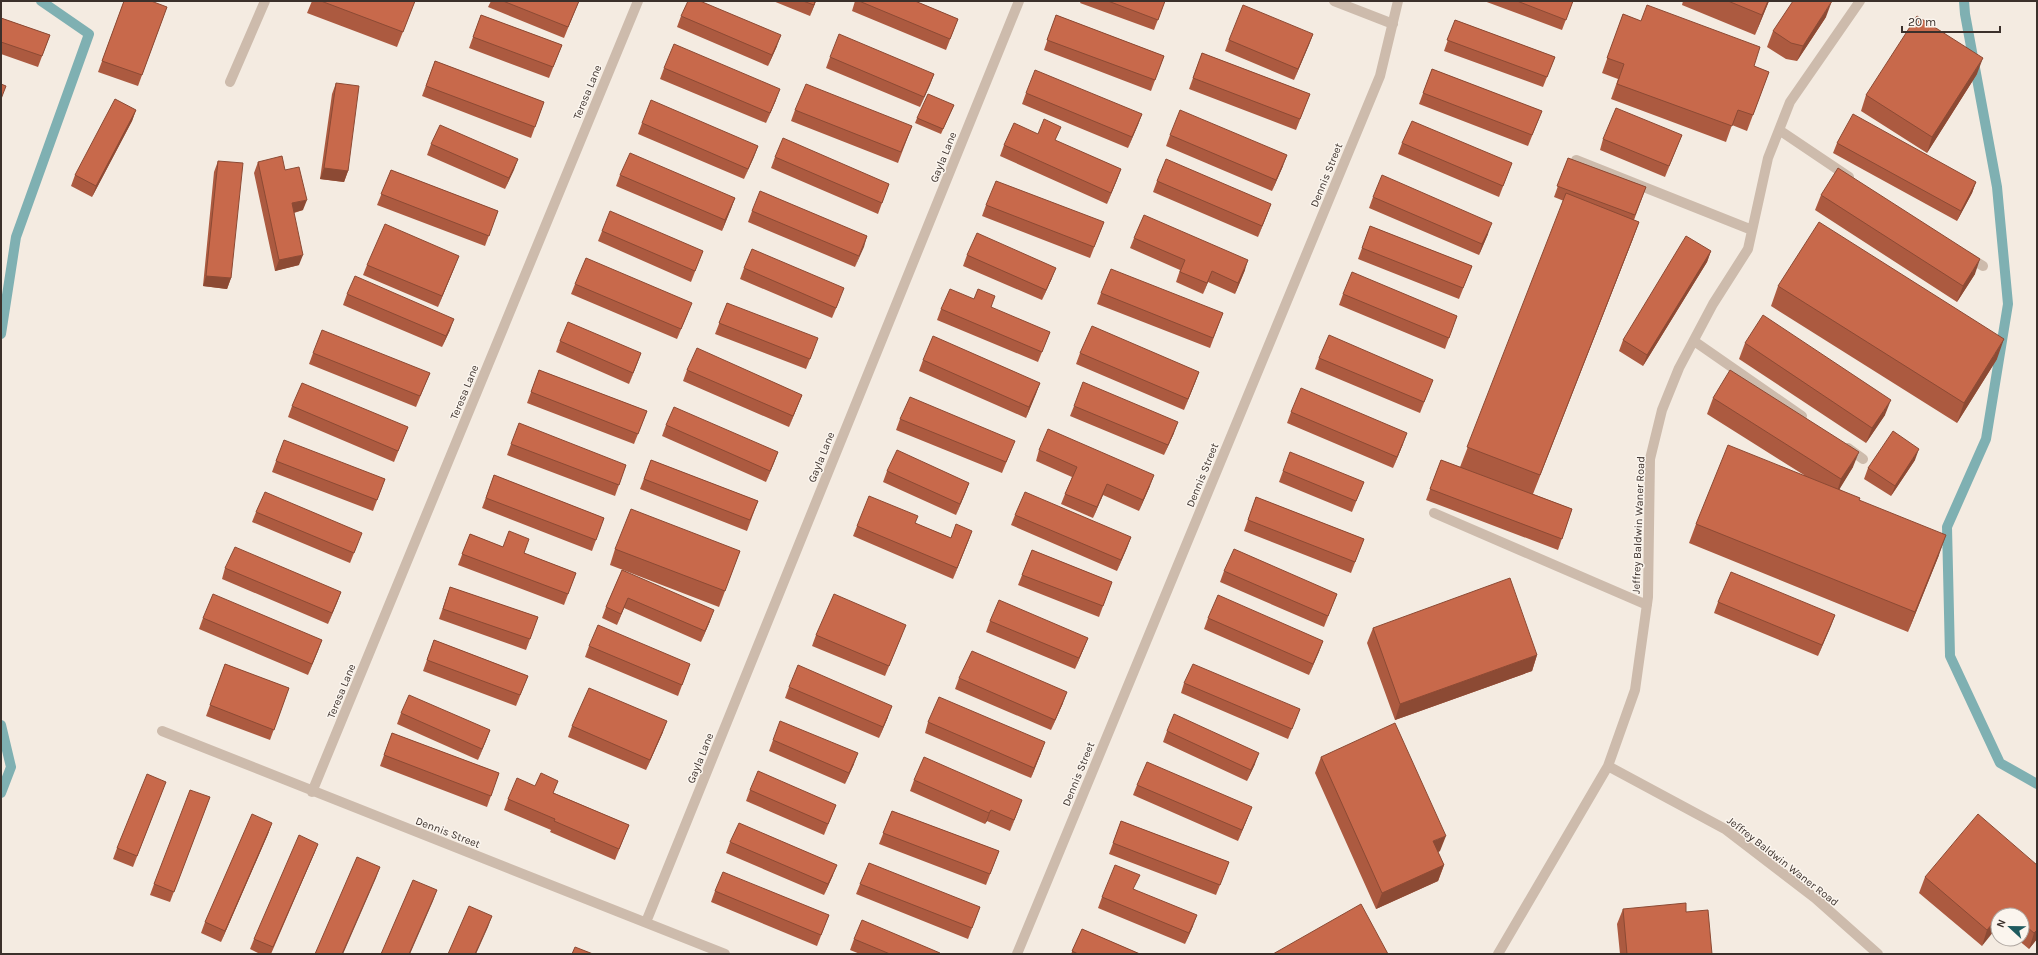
<svg xmlns="http://www.w3.org/2000/svg" width="2038" height="955" font-family="Karla,sans-serif">
  <rect width="100%" height="100%" fill="#f4ebe1"/>
  <g fill="none" stroke-linecap="round" stroke-linejoin="round">
    <!-- stream -->
    <path stroke="#7fb0b2" stroke-width="10" d="M1964 1 1965 14 1997 187 2008 304 1986 439 1947 527 1950 656 2000 763 2037 784
      M1 334 16 237 89 34 41 1
      M1 725 11 767 1 793"/>
    <!-- minor -->
    <path stroke="#cdbbac" stroke-width="10" d="M1334 1 1393 24
      M1860 1 1790 102 1768 158 1748 249 1713 304 1679 368 1662 410 1650 459 1648 597 1635 690 1608 766 1725 829 1815 898 1878 954
      M230 82 265 1
      M1779 130 1849 177
      M1576 160 1752 230
      M1967 256 1983 266
      M1694 341 1802 416
      M1848 448 1863 459
      M1434 513 1647 605
      M162 731 725 954
      M312 792 638 1
      M646 922 1019 1
      M1017 954 1380 76 1398 1
      M1498 954 1608 766"/>
  </g>
  <!-- wall -->
  <path fill="#ac5a40" d="M124 1 167 7 138 86 98 72Z
    M312 1H415L397 47 307 13Z
    M491 1H579L564 38 488 7Z
    M773 1H816L810 16Z
    M855 1H915L958 19 946 50 852 11Z
    M1081 1H1165L1154 30 1080 3Z
    M1484 1H1573L1562 30Z
    M1683 1H1769L1755 35 1682 5Z
    M1623 14 1769 72 1747 131 1732 125 1726 142 1611 99 1618 79 1602 73Z
    M481 15 562 45 549 78 469 48Z
    M1056 15 1164 56 1151 91 1044 50Z
    M681 16 777 46 768 66 677 27Z
    M1826 17 1797 61 1786 59 1767 47 1773 31Z
    M1 18 50 35 38 67 1 54Z
    M1455 20 1555 57 1543 87 1444 51Z
    M1313 34 1294 80 1225 51 1229 40Z
    M1202 53 1310 94 1296 130 1189 89Z
    M830 57 934 74 920 107 826 68Z
    M435 61 544 102 531 138 422 96Z
    M664 68 776 100 766 123 660 79Z
    M1432 69 1542 111 1528 146 1419 104Z
    M1977 74 1927 153 1861 111 1866 95Z
    M336 83 348 171 344 182 320 179 332 94Z
    M1026 93 1142 114 1128 148 1022 104Z
    M954 105 941 134 915 123 917 118Z
    M136 110 132 121 92 197 71 186 75 175Z
    M795 110 912 126 898 163 791 121Z
    M642 123 758 146 744 179 638 134Z
    M1038 134 1121 169 1107 204 1000 156 1004 145Z
    M1170 135 1283 166 1272 191 1166 146Z
    M1682 135 1665 177 1600 150 1603 139Z
    M1402 143 1512 163 1499 197 1398 154Z
    M1837 143 1976 182 1972 193 1957 221 1833 153Z
    M431 144 518 159 505 189 427 155Z
    M775 157 889 184 878 214 771 168Z
    M1568 158 1646 187 1634 220 1639 222 1632 241 1533 494 1572 509 1558 550 1426 500 1441 460 1460 467 1564 201 1554 197Z
    M218 161 231 278 227 289 203 286 214 172Z
    M258 162 285 170 303 210 294 213 299 265 275 271 254 173Z
    M391 170 498 211 485 246 377 205Z
    M620 175 735 198 722 231 616 186Z
    M1157 181 1271 204 1258 237 1153 192Z
    M1821 195 1975 274 1957 302 1815 210Z
    M1373 197 1488 234 1479 255 1369 208Z
    M986 205 1104 222 1090 258 982 216Z
    M752 211 867 236 855 267 748 222Z
    M1370 226 1472 266 1459 299 1358 259Z
    M602 231 703 251 691 282 598 241Z
    M1134 238 1245 270 1235 294 1208 282 1203 294 1176 282 1180 270 1130 248Z
    M1711 251 1707 262 1643 366 1619 351 1623 340Z
    M967 255 1052 278 1042 300 963 266Z
    M367 265 455 266 438 307 363 275Z
    M744 268 840 299 832 318 740 279Z
    M575 284 688 313 677 339 571 294Z
    M1778 286 1997 359 1957 423 1771 306Z
    M1101 293 1223 313 1210 348 1097 304Z
    M347 294 450 330 442 347 343 305Z
    M1343 294 1457 316 1445 349 1339 305Z
    M727 303 814 349 806 369 715 334Z
    M941 309 1050 332 1038 362 937 320Z
    M560 341 641 353 629 384 556 352Z
    M1745 343 1885 415 1866 443 1739 359Z
    M313 353 430 373 416 407 309 364Z
    M1080 353 1199 372 1184 410 1076 364Z
    M1319 358 1433 380 1420 413 1315 369Z
    M923 360 1040 383 1026 418 919 371Z
    M539 370 647 411 634 444 527 403Z
    M687 370 802 395 789 427 683 381Z
    M1713 398 1853 467 1839 489 1859 500 1939 555 1908 632 1689 543 1696 524 1804 475 1707 414Z
    M292 406 408 427 394 462 288 417Z
    M1074 406 1174 433 1164 455 1070 416Z
    M1291 412 1403 444 1393 468 1287 423Z
    M900 419 1011 451 1002 473 896 430Z
    M666 425 778 452 766 482 662 436Z
    M511 444 626 465 615 496 507 455Z
    M1039 450 1150 486 1139 511 1103 495 1093 518 1061 504 1065 494 1072 477 1036 461Z
    M651 460 758 501 747 531 640 489Z
    M1915 460 1891 496 1864 479 1868 468Z
    M276 461 385 479 373 511 272 472Z
    M887 471 969 483 956 515 883 482Z
    M1283 471 1364 482 1352 512 1279 482Z
    M494 475 604 518 592 551 482 508Z
    M1256 497 1364 539 1351 573 1244 531Z
    M256 512 358 543 350 563 252 522Z
    M1015 515 1131 537 1117 571 1011 525Z
    M915 523 951 538 972 531 953 579 853 536 857 526Z
    M470 534 503 547 524 553 576 573 564 605 458 565Z
    M615 549 740 551 719 607 610 565Z
    M1032 550 1112 582 1099 617 1018 585Z
    M225 568 341 592 328 624 222 579Z
    M622 570 710 621 701 642 624 608 617 625 602 618 606 607Z
    M1224 571 1337 594 1324 627 1220 582Z
    M450 587 538 617 526 650 439 619Z
    M1718 602 1835 615 1818 656 1714 613Z
    M203 618 322 640 308 675 199 629Z
    M1208 618 1323 641 1309 675 1204 629Z
    M990 621 1088 638 1075 669 986 632Z
    M1373 628 1537 655 1532 671 1395 720 1367 643Z
    M816 635H902L885 676 812 646Z
    M434 640 528 676 516 706 423 671Z
    M589 646 690 664 678 696 585 657Z
    M225 664 289 688 270 740 206 716Z
    M959 678 1063 703 1051 730 955 689Z
    M1184 683 1300 709 1288 739 1181 693Z
    M789 687 888 717 879 738 785 698Z
    M401 713 490 730 478 760 397 724Z
    M928 722 1041 753 1031 778 925 733Z
    M572 726 663 732 646 770 568 737Z
    M1167 731 1255 764 1247 781 1163 742Z
    M392 733 499 773 487 807 380 766Z
    M773 740 854 764 845 784 769 751Z
    M1321 757 1440 851 1438 852 1444 865 1438 881 1376 909 1315 773Z
    M914 780 1022 800 1010 831 987 821 985 824 910 791Z
    M1137 785 1248 817 1238 841 1133 795Z
    M535 786 554 793 629 825 615 860 550 832 551 830 504 810 508 799Z
    M750 790 836 805 824 835 746 801Z
    M162 792 133 867 113 859 117 848Z
    M210 797 170 902 150 895 154 884Z
    M892 811 999 851 986 885 879 844Z
    M1121 821 1229 862 1216 895 1109 854Z
    M272 823 268 834 221 942 201 933 205 922Z
    M730 842 833 875 824 895 726 853Z
    M318 844 314 854 271 954H260L250 949 254 939Z
    M2037 865V939L2029 949 2017 939H2022V915H1998L1982 946 1919 893 1925 877Z
    M860 884 980 907 968 939 856 894Z
    M1134 889 1193 926 1185 944 1098 908 1102 897Z
    M715 891 829 915 817 946 711 902Z
    M1623 909 1686 912 1712 954H1620L1617 924Z
    M1082 929 1140 954H1071Z
    M854 939 940 954H860L850 950Z"/>
  <!-- shaded-wall -->
  <path fill="#8c4a34" d="M815 1H816L810 16Z
    M1768 1H1769L1755 35 1762 15Z
    M1832 1 1826 17 1797 61 1803 46Z
    M1313 34 1309 45 1294 80 1298 69Z
    M781 35 777 46 768 66 772 55Z
    M1983 58 1977 74 1927 153 1932 137Z
    M934 74 930 85 920 107 924 97Z
    M780 89 776 100 766 123 770 113Z
    M136 110 132 121 92 197 96 186Z
    M1142 114 1138 125 1128 148 1132 137Z
    M758 146 754 157 744 179 748 169Z
    M1287 155 1283 166 1272 191 1276 180Z
    M518 159 514 170 505 189 509 178Z
    M324 168 348 171 344 182 320 179Z
    M1121 169 1117 180 1107 204 1111 193Z
    M1976 182 1972 193 1957 221 1961 211Z
    M735 198 731 209 722 231 725 220Z
    M307 200 303 210 288 214 292 203Z
    M1271 204 1267 215 1258 237 1262 226Z
    M1639 222 1632 241 1532 495 1540 475Z
    M1492 223 1488 234 1479 255 1482 244Z
    M867 236 864 247 855 267 859 256Z
    M1711 251 1707 262 1643 366 1647 355Z
    M303 255 299 265 275 271 279 260Z
    M459 256 455 266 438 307 442 296Z
    M1980 259 1975 274 1957 302 1963 286Z
    M1248 260 1245 270 1235 294 1238 283Z
    M1056 268 1052 278 1042 300 1046 290Z
    M1212 271 1208 282 1203 294 1207 283Z
    M206 276 231 278 227 289 203 286Z
    M454 319 450 330 442 347 446 336Z
    M2004 339 1997 359 1957 423 1964 403Z
    M641 353 637 364 629 384 633 373Z
    M1199 372 1195 383 1184 410 1188 399Z
    M1040 383 1036 394 1026 418 1029 407Z
    M802 395 798 405 789 427 793 416Z
    M1891 400 1885 415 1866 443 1872 428Z
    M1178 422 1174 433 1164 455 1168 445Z
    M1407 433 1403 444 1393 468 1397 457Z
    M1919 449 1915 460 1891 496 1895 486Z
    M778 452 774 463 766 482 770 471Z
    M1859 452 1853 467 1836 495 1841 479Z
    M1154 475 1150 486 1139 511 1143 500Z
    M969 483 965 494 956 515 960 504Z
    M1107 484 1103 495 1093 518 1097 507Z
    M972 531 968 542 953 579 957 568Z
    M1946 535 1939 555 1908 632 1915 612Z
    M1131 537 1127 548 1117 571 1121 560Z
    M341 592 337 603 328 624 332 613Z
    M628 598 624 608 617 625 621 614Z
    M714 610 710 621 701 642 705 631Z
    M1835 615 1831 626 1818 656 1822 645Z
    M1088 638 1084 648 1075 669 1079 658Z
    M322 640 318 651 308 675 312 664Z
    M1323 641 1319 652 1309 675 1313 664Z
    M1537 655 1532 671 1395 720 1400 704Z
    M1067 692 1063 703 1051 730 1055 720Z
    M892 706 888 717 879 738 883 727Z
    M667 721 663 732 646 770 650 760Z
    M490 730 486 741 478 760 482 749Z
    M1045 742 1041 753 1031 778 1034 768Z
    M858 753 854 764 845 784 849 773Z
    M1259 753 1255 764 1247 781 1251 770Z
    M1022 800 1018 811 1010 831 1014 820Z
    M1252 807 1248 817 1238 841 1242 830Z
    M991 810 987 821 985 824 989 813Z
    M272 823 268 834 221 942 225 931Z
    M1446 836 1440 851 1427 857 1433 841Z
    M318 844 314 854 270 954 273 947Z
    M837 865 833 875 824 895 828 884Z
    M1444 865 1438 881 1376 909 1382 893Z
    M380 867 376 878 343 954H342Z
    M437 890 433 901 410 954H409Z
    M2005 909 2003 915H2000Z
    M1197 915 1193 926 1185 944 1189 933Z
    M492 916 488 927 476 954H475Z
    M1998 917V926L1982 946 1987 930Z
    M2037 930V939L2029 949 2034 933Z"/>
  <!-- building -->
  <path fill="#c8694b" stroke="#8c4a34" d="M124 1H151L167 7 142 75 102 61Z
    M321 1H415L403 32Z
    M503 1H579L568 27Z
    M688 1H700L781 35 772 55 681 16Z
    M803 1H815L814 5Z
    M859 1H915L958 19 950 39Z
    M1108 1H1165L1158 20Z
    M1517 1H1573L1566 20Z
    M1728 1H1768L1762 15Z
    M1793 1H1832L1803 46 1791 43 1773 31Z
    M1243 5 1313 34 1298 69 1229 40Z
    M1647 5 1760 47 1754 66 1769 72 1753 115 1738 110 1732 126 1617 84 1624 64 1607 58 1623 14 1641 21Z
    M481 15 562 45 553 67 473 37Z
    M1056 15 1164 56 1155 80 1047 40Z
    M1917 16 1983 58 1932 137 1866 95Z
    M1 18 50 35 42 56 1 42Z
    M1455 20 1555 57 1547 77 1447 40Z
    M839 34 934 74 924 97 830 57Z
    M674 44 780 89 770 113 664 68Z
    M1202 53 1310 94 1300 119 1193 78Z
    M435 61 544 102 535 127 426 86Z
    M1432 69 1542 111 1532 135 1423 93Z
    M1035 70 1142 114 1132 137 1026 93Z
    M336 83 359 86 348 171 324 168Z
    M1 84 6 86 1 99Z
    M806 84 912 126 901 152 795 110Z
    M928 94 954 105 943 129 917 118Z
    M115 99 136 110 96 186 75 175Z
    M651 100 758 146 748 169 642 123Z
    M1616 108 1682 135 1669 166 1603 139Z
    M1180 110 1287 155 1276 180 1170 135Z
    M1853 114 1976 182 1961 211 1837 143Z
    M1044 119 1061 127 1055 140 1121 169 1111 193 1004 145 1014 123 1038 134Z
    M1412 121 1512 163 1503 186 1402 143Z
    M440 125 518 159 509 178 431 144Z
    M783 138 889 184 882 203 775 157Z
    M630 153 735 198 725 220 620 175Z
    M282 156 285 170 299 167 307 200 292 203 303 255 279 260 258 162Z
    M1568 158 1646 187 1635 215 1557 186Z
    M1166 159 1271 204 1262 226 1157 181Z
    M218 161 243 163 231 278 206 276Z
    M1838 168 1980 259 1963 286 1821 195Z
    M391 170 498 211 489 236 381 194Z
    M1382 175 1492 223 1482 244 1373 197Z
    M996 181 1104 222 1094 247 986 205Z
    M760 191 867 236 859 256 752 211Z
    M1566 193 1639 222 1540 475 1467 447Z
    M610 211 703 251 695 271 602 231Z
    M1144 215 1248 260 1238 283 1212 271 1207 283 1180 272 1185 260 1134 238Z
    M1819 222 2004 339 1964 403 1778 286Z
    M385 224 459 256 442 296 367 265Z
    M1370 226 1472 266 1463 288 1362 248Z
    M977 233 1056 268 1046 290 967 255Z
    M1686 236 1711 251 1647 355 1623 340Z
    M752 249 844 288 836 308 744 268Z
    M586 258 692 303 681 329 575 284Z
    M1111 269 1223 313 1213 338 1101 293Z
    M1352 272 1457 316 1449 338 1343 294Z
    M355 276 454 319 446 336 347 294Z
    M950 289 974 299 978 289 995 296 991 307 1050 332 1042 352 941 309Z
    M727 303 818 338 810 359 719 323Z
    M1763 315 1891 400 1872 428 1745 343Z
    M568 322 641 353 633 373 560 341Z
    M1092 326 1199 372 1188 399 1080 353Z
    M322 330 430 373 420 396 313 353Z
    M1329 335 1433 380 1424 402 1319 358Z
    M933 336 1040 383 1029 407 923 360Z
    M697 348 802 395 793 416 687 370Z
    M539 370 647 411 638 434 531 392Z
    M1730 370 1859 452 1841 479 1713 398Z
    M1083 382 1178 422 1168 445 1074 406Z
    M302 383 408 427 398 451 292 406Z
    M1301 388 1407 433 1397 457 1291 412Z
    M910 397 1015 441 1006 462 900 419Z
    M674 407 778 452 770 471 666 425Z
    M519 423 626 465 619 485 511 444Z
    M1048 429 1154 475 1143 500 1107 484 1097 507 1065 494 1077 467 1039 450Z
    M1893 431 1919 449 1895 486 1868 468Z
    M284 440 385 479 377 500 276 461Z
    M1728 445 1860 498 1859 500 1946 535 1915 612 1696 524Z
    M897 450 969 483 960 504 887 471Z
    M1290 452 1364 482 1356 501 1283 471Z
    M651 460 758 501 750 520 644 479Z
    M1441 460 1572 509 1562 539 1430 489Z
    M494 475 604 518 596 540 486 498Z
    M265 492 362 533 354 553 256 512Z
    M1025 492 1131 537 1121 560 1015 515Z
    M869 496 918 516 915 523 951 538 956 524 972 531 957 568 857 526Z
    M1256 497 1364 539 1355 562 1248 520Z
    M631 509 740 551 725 591 615 549Z
    M509 531 529 539 524 553 576 573 568 594 462 554 470 534 503 547Z
    M235 547 341 592 332 613 225 568Z
    M1234 549 1337 594 1328 616 1224 571Z
    M1032 550 1112 582 1103 606 1022 575Z
    M622 570 714 610 705 631 628 598 621 614 606 607Z
    M1731 572 1835 615 1822 645 1718 602Z
    M1510 578 1537 655 1400 704 1373 628Z
    M450 587 538 617 530 639 443 609Z
    M213 594 322 640 312 664 203 618Z
    M834 594 906 625 889 666 816 635Z
    M1218 595 1323 641 1313 664 1208 618Z
    M999 600 1088 638 1079 658 990 621Z
    M598 625 690 664 682 685 589 646Z
    M434 640 528 676 520 695 427 660Z
    M972 651 1067 692 1055 720 959 678Z
    M225 664 289 688 274 730 210 705Z
    M1193 664 1300 709 1292 729 1184 683Z
    M798 665 892 706 883 727 789 687Z
    M589 688 667 721 650 760 572 726Z
    M409 695 490 730 482 749 401 713Z
    M939 697 1045 742 1034 768 928 722Z
    M1174 714 1259 753 1251 770 1167 731Z
    M780 721 858 753 849 773 773 740Z
    M1395 723 1446 836 1433 841 1444 865 1382 893 1321 757Z
    M392 733 499 773 491 796 384 755Z
    M924 757 1022 800 1014 820 991 810 989 813 914 780Z
    M1147 762 1252 807 1242 830 1137 785Z
    M758 771 836 805 828 824 750 790Z
    M541 773 558 781 553 793 629 825 619 849 554 821 555 819 508 799 517 778 535 786Z
    M147 774 166 782 137 856 117 848Z
    M190 790 210 797 174 892 154 884Z
    M892 811 999 851 990 874 883 833Z
    M252 814 272 823 225 931 205 922Z
    M1978 814 2037 865V930L2034 933 2022 923V915H2013L2005 909 2000 915H1998V917L1987 930 1925 877Z
    M1121 821 1229 862 1220 885 1113 843Z
    M739 823 837 865 828 884 730 842Z
    M299 835 318 844 273 947 254 939Z
    M357 857 380 867 342 954H315Z
    M869 863 980 907 972 928 860 884Z
    M1115 865 1140 875 1133 889 1197 915 1189 933 1102 897Z
    M723 872 829 915 821 935 715 891Z
    M413 880 437 890 409 954H381Z
    M1686 903V912L1708 910 1712 954H1627L1623 909Z
    M1361 904 1388 954H1273Z
    M469 906 492 916 475 954H448Z
    M862 920 940 953V954H890L854 939Z
    M1082 929 1140 954H1078L1072 951Z
    M575 947 593 954H572Z"/>
  <g text-anchor="middle" stroke-width="3" stroke-linejoin="round" paint-order="stroke">
    <!-- street labels -->
    <g font-size="11" fill="#3b302b" stroke="#fbf5ee">
      <text transform="translate(587 92) rotate(-68)" y="4">Teresa Lane</text>
      <text transform="translate(943 157) rotate(-68)" y="4">Gayla Lane</text>
      <text transform="translate(1326 175) rotate(-68)" y="4">Dennis Street</text>
      <text transform="translate(464 392) rotate(-68)" y="4">Teresa Lane</text>
      <text transform="translate(821 457) rotate(-68)" y="4">Gayla Lane</text>
      <text transform="translate(1202 475) rotate(-68)" y="4">Dennis Street</text>
      <text transform="translate(1638 525) rotate(-88)" y="4">Jeffrey Baldwin Waner Road</text>
      <text transform="translate(341 691) rotate(-68)" y="4">Teresa Lane</text>
      <text transform="translate(700 758) rotate(-68)" y="4">Gayla Lane</text>
      <text transform="translate(1078 774) rotate(-68)" y="4">Dennis Street</text>
      <text transform="translate(448 832) rotate(21)" y="4">Dennis Street</text>
      <text transform="translate(1783 861) rotate(38)" y="4">Jeffrey Baldwin Waner Road</text>
    </g>
  </g>
  <!-- border -->
  <rect width="2038" height="955" fill="none" stroke="#3b302b" stroke-width="4"/>
  <!-- north arrow -->
  <g transform="translate(2010 927) rotate(292)"><circle r="19" fill="#fbf5ee" stroke="#aea6a0"/>
  <path d="M0-3L7 15L0 10L-7 15Z" fill="#1f5a5e"/>
  <text y="-6" font-size="11" font-weight="bold" text-anchor="middle" fill="#3b302b">N</text>
  </g>
  <!-- scale -->
  <path d="M1902 26v6h98v-6" fill="none" stroke="#3b302b" stroke-width="2"/>
  <text x="1908" y="26" font-size="12" fill="#3b302b" stroke="#fbf5ee" stroke-width="3" paint-order="stroke">20 m</text>
</svg>
